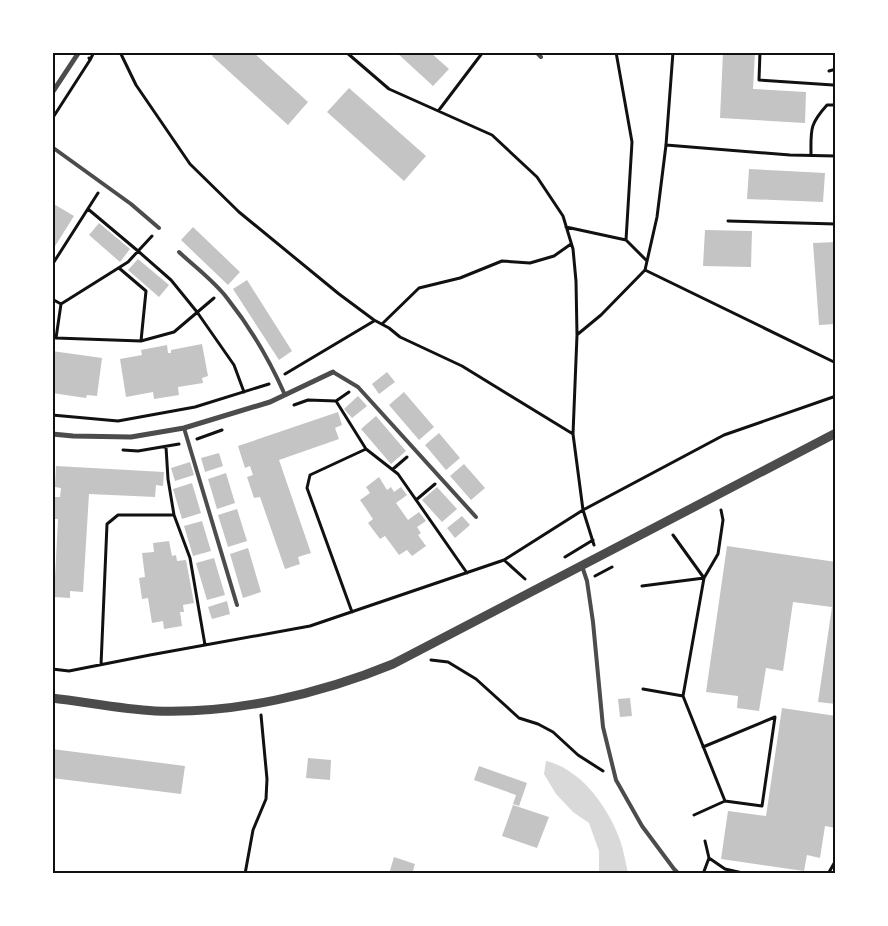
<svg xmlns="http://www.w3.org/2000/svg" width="888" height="926" font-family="'Archivo Narrow',sans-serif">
  <rect width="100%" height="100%" fill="#fff"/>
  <!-- water -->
  <path fill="#d9d9d9" d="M546 761C582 769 610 810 621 843 624 853 626 864 628 873H599V851L589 823 573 812 556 794 544 774Z"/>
  <!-- building -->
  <path fill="#c4c4c4" d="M215 52H253L308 102 288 125 212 56Z
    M396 52H430L449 69 433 86Z
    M723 52H755L753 89 806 92 805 123 720 118Z
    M349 88 426 156 404 181 327 112Z
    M749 169 825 173 823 202 747 199Z
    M52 203 74 216 52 251Z
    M99 223 130 249 120 262 89 235Z
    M193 227 240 272 228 285 181 240Z
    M705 230 752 231 751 267 703 266Z
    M836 242V324L819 325 813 243Z
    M138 259 169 285 159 297 128 270Z
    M247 280 292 351 279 360 233 289Z
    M202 344 208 376 202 378 203 383 178 387 179 395 154 399 153 392 126 397 120 359 142 355 141 350 167 345 168 353H171V350Z
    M52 351 102 358 97 396 87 395 86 398 52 393Z
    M387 372 395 382 379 394 372 384Z
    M404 392 434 427 419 440 389 405Z
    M358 396 367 406 352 418 344 409Z
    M338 412 342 425 335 428 339 439 279 460 311 553 298 557 300 564 285 569 260 497 254 498 247 477 253 475 250 466 245 468 238 446Z
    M376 416 406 451 391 464 361 429Z
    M439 433 460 458 446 470 425 445Z
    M219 453 223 466 205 472 201 458Z
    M190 462 194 475 175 481 171 468Z
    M464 464 485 488 471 500 450 476Z
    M56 466 164 472 163 486 156 485 155 497 89 494 83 592 70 591V598L54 597 58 519H52L54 497H60L61 488 55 487Z
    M226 473 235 503 217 509 208 479Z
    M379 477 387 490 391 487 394 492 401 487 407 495 396 503 408 520 419 512 426 521 417 527 421 533 418 535 426 546 412 556 407 550 399 555 385 536 380 539 368 523 373 519 360 500 370 493 366 487Z
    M192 483 201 513 182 519 173 489Z
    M437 487 457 509 442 522 422 500Z
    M237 509 247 541 228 547 218 515Z
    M462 516 470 525 455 538 447 528Z
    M202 521 211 551 193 556 184 526Z
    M169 541 172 556 176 555 177 561 186 560 194 603 183 605 184 612H180L182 626 164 629 163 621 152 623 148 598 142 599 139 578 145 577 142 553 154 552 153 543Z
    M727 546 836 562V704L818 702 832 607 793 602 783 671 766 668 759 711 737 708 738 696 706 692Z
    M248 548 261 592 243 598 230 554Z
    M214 558 225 595 207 600 196 563Z
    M227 601 230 614 212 619 208 607Z
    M630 698 632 716 620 717 618 699Z
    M782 708 836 716V828L825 826 820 858 807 855 804 871 721 859 728 811 766 816Z
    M52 749 185 766 181 794 52 778Z
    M308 758 331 760 330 780 306 778Z
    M479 766 527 783 519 806 513 804 516 795 474 780Z
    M513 805 549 817 537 848 502 836Z
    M394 857 415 864 412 874H389Z"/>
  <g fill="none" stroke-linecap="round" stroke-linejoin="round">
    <!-- path -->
    <path stroke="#111" stroke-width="3" d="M120 52 136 85 190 164 239 212 339 294 374 320 389 328 400 337 462 366 573 434 583 510 594 545
      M346 52 389 89 492 135 537 177 563 216 573 249 576 281 577 335 573 434
      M616 52 632 142 626 240
      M760 52 759 80 833 85
      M89 58 90 60 94 52
      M829 71 836 69
      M439 110 483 52
      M52 119 90 60
      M666 145 790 155 836 156
      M811 155C811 130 809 125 827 105H836
      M88 209 138 251 171 280 197 312 234 365 244 392
      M728 221 836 224
      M566 227 626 240 647 261
      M52 265 98 193
      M645 270 836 363
      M52 299 61 304 128 262 152 236
      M61 304 56 338 141 341 146 291 119 268
      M382 324 419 288 460 278 502 261 530 263 554 256 571 244
      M578 334 601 315 645 270 657 217 666 145 673 52
      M141 341 174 332 214 298
      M285 374 374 321
      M336 401 366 449 398 474 467 573
      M294 405 308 400 336 401 349 392
      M52 415 118 421 195 407 269 384
      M197 439 222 430
      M166 447 168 479 174 515 190 558 205 645
      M123 450 138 451 179 444
      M393 469 407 457
      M416 500 435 484
      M673 535 704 578
      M565 557 593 540
      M504 560 525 579
      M595 576 612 567
      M642 586 704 578
      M352 612 307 488 310 475 366 449
      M431 660 448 662 476 679 519 718 538 724 553 732 578 755 603 771
      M101 665 107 524 118 515H174
      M52 669 69 671 150 655 310 626 504 560 583 510 724 435 836 396
      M643 689 683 696
      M703 747 775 717 762 806 725 801
      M694 815 725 801 683 696 704 578 718 554 723 520 721 510
      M705 841 709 858 725 869 747 874
      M245 874 253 830 266 799 267 779 261 715
      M703 874 709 858
      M828 874 836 860"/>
    <!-- service -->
    <path stroke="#4c4c4c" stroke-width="4" d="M536 52 541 57
      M52 147 131 204 159 228
      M179 252C195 267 214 281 227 298 250 327 270 361 285 395
      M333 372 358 387 476 517
      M184 428 237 605
      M582 566 587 581 593 622 603 727 616 780 642 826 674 869 679 874"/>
    <!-- minor -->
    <path stroke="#4c4c4c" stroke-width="5" d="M52 93 79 52
      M52 434 73 436 131 437 184 428 270 402 333 372"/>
    <!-- tertiary -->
    <path stroke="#4c4c4c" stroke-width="9" d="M52 698C86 702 121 709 155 711 235 714 320 694 393 664L836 433"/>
  </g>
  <!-- border -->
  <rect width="888" height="926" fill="none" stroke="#ffffff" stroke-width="108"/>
  <rect x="54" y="54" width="780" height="818" fill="none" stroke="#111" stroke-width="2"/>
</svg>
